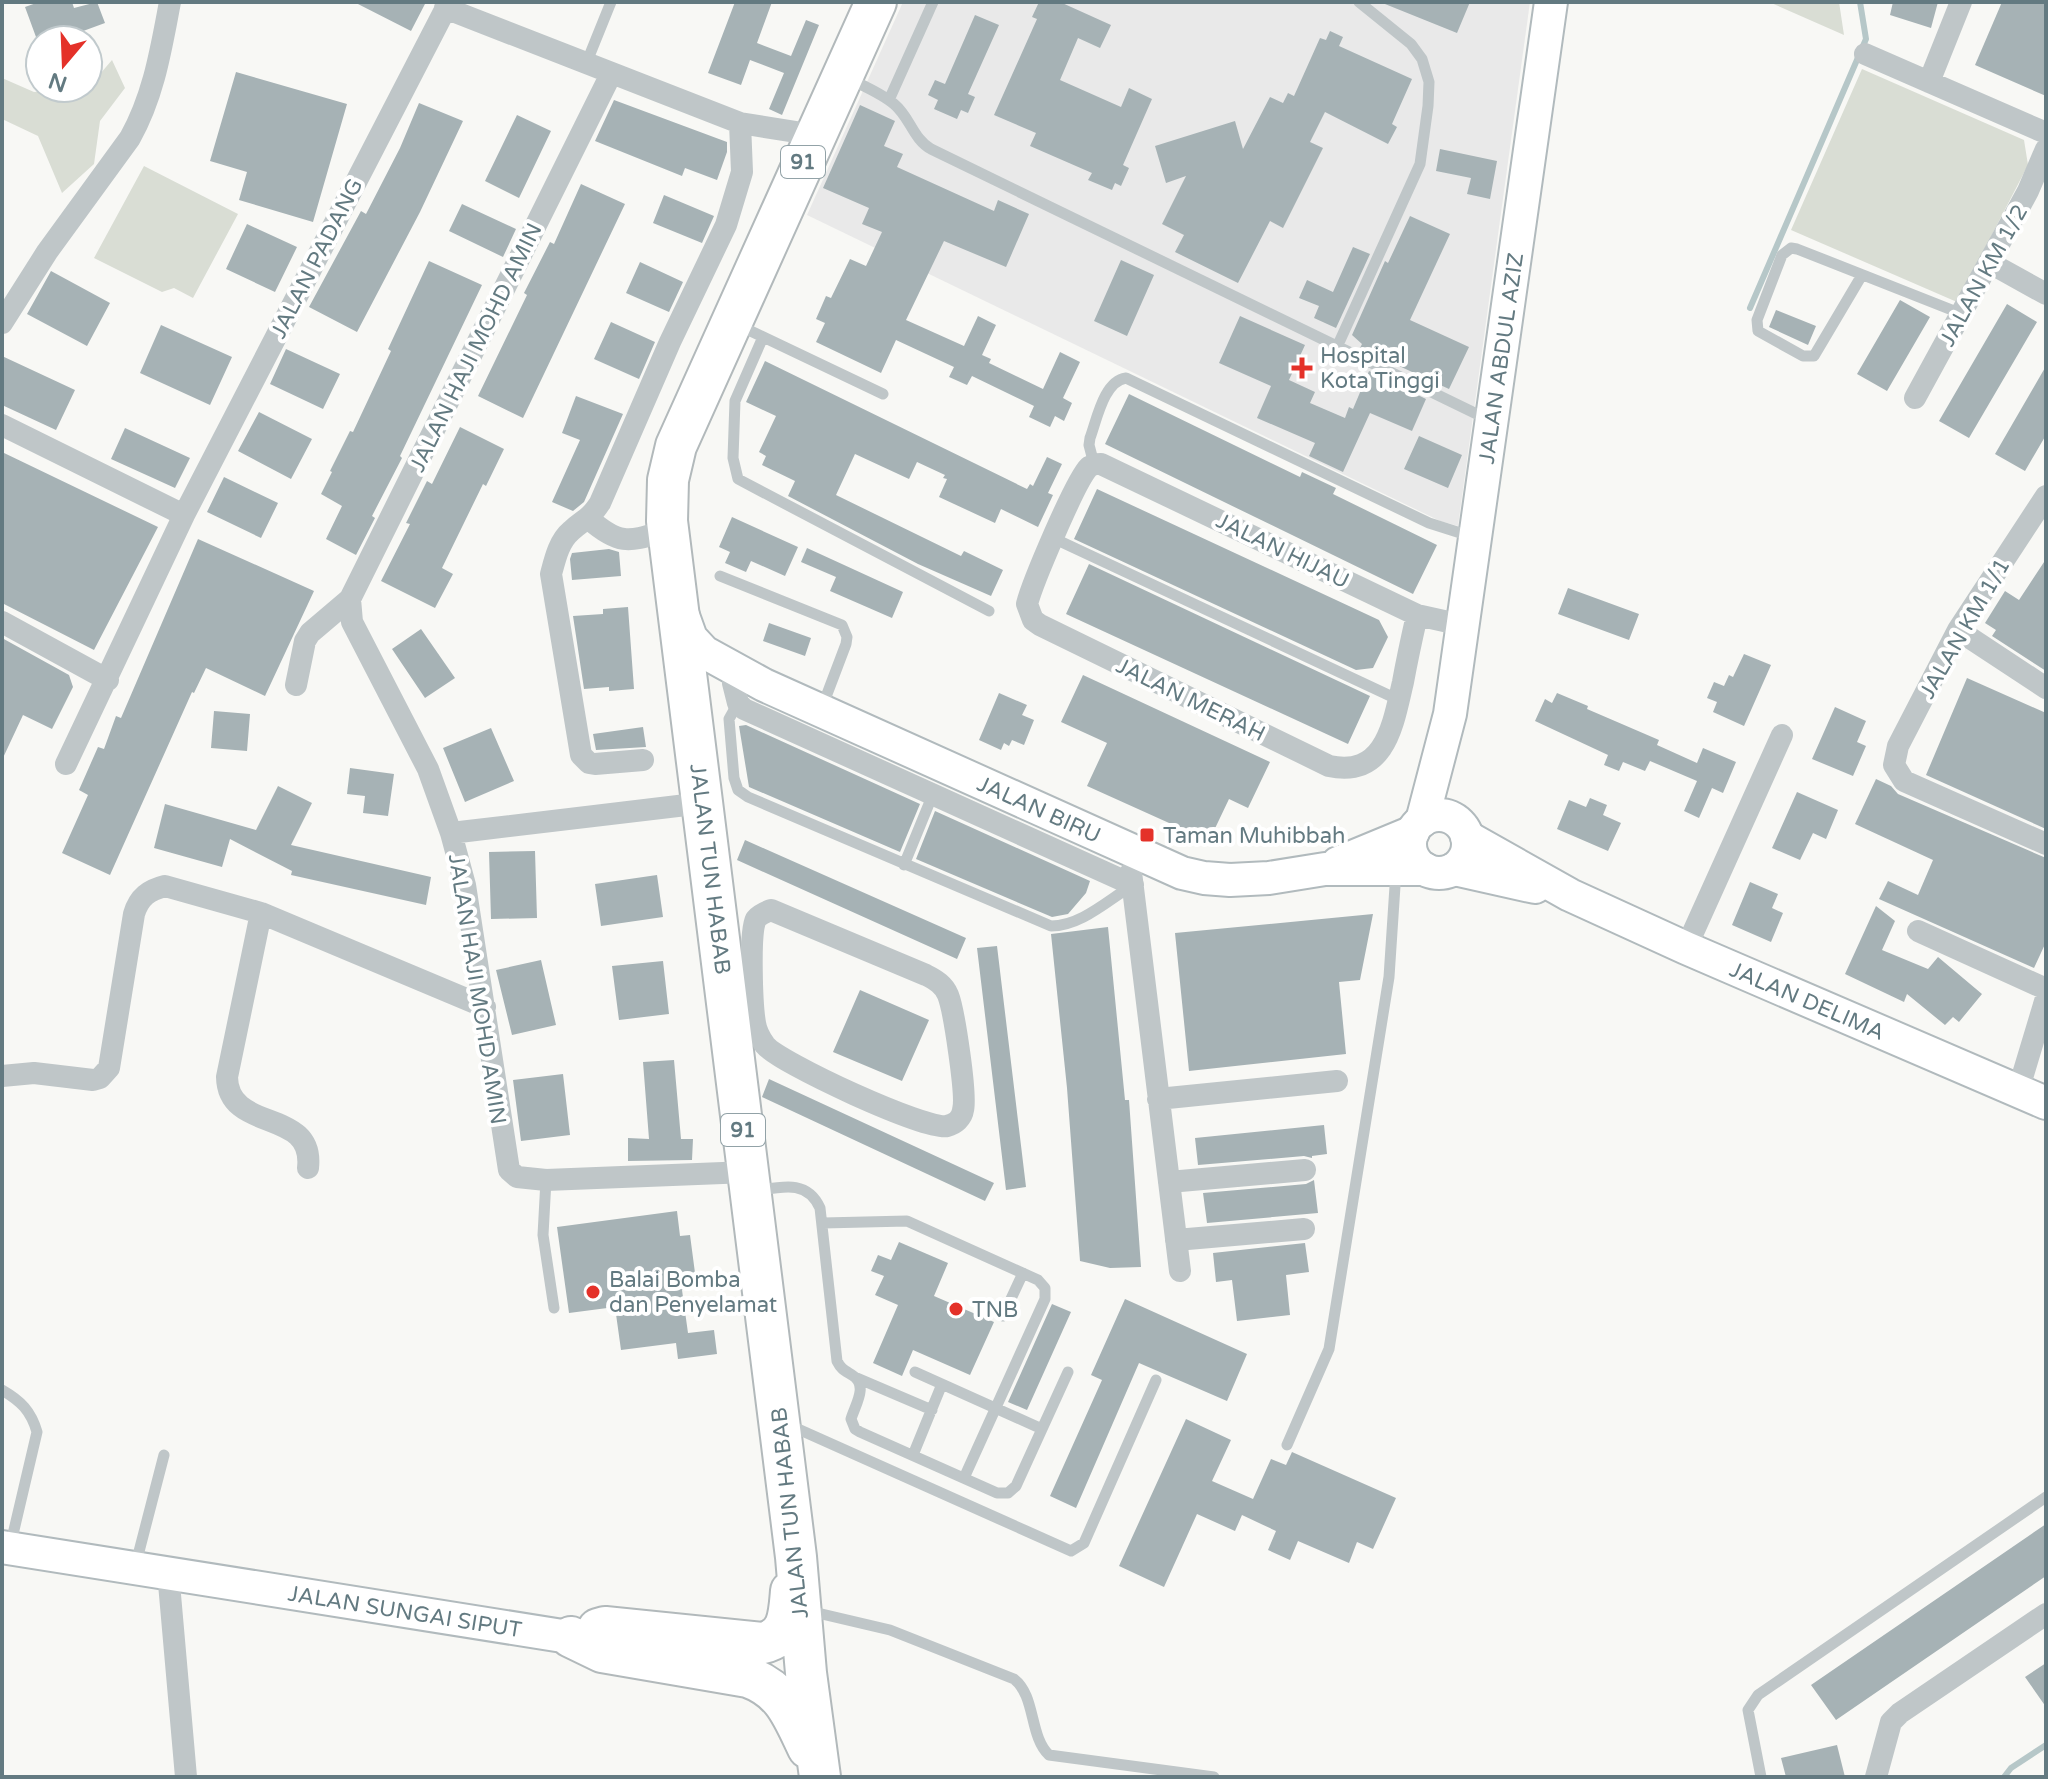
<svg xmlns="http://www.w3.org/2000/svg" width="2048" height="1779" font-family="'Varela Round',sans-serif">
  <rect width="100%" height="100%" fill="#f8f8f5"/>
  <!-- built -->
  <path fill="#e9e9e9" d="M903 2H1530L1458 526 1440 521 807 215Z"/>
  <!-- green -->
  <path fill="#d9ddd4" d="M1769 2H1839L1844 35Z
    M112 60 125 88 100 121 94 164 62 193 38 136 2 119V78L34 92 88 88Z
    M1862 69 2024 140 2028 165 1957 302 1791 230Z
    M144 166 238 214 193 298 174 288 162 292 94 258Z"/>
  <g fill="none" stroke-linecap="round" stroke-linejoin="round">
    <!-- stream -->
    <path stroke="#b6c7c8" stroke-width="6" d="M1750 308 1866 39 1860 2
      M2004 1777 2011 1768 2046 1745"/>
  </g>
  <!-- building -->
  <path fill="#a6b2b5" d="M39 2H72L74 8 97 2 105 23 75 34 77 40 36 37 25 7Z
    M354 2H426L411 31Z
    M735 2H772L757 43 791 56 806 20 819 25 782 115 769 109 784 73 750 60 741 85 708 73Z
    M1039 2H1060L1111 25 1100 48 1078 38 1060 80 1121 107 1129 88 1152 99 1123 165 1129 168 1121 186 1115 183 1112 190 1088 180 1092 173 1030 146 1036 133 994 115 1037 19 1032 17Z
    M1380 2H1470L1457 33Z
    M1893 2H1938L1931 28 1890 15Z
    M2002 2H2046V96L1975 65Z
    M975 15 999 25 968 94 975 97 968 113 961 110 957 119 934 109 938 100 928 95 935 80 945 84Z
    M1330 31 1343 37 1339 46 1412 79 1392 124 1397 127 1388 144 1325 112 1310 142 1323 148 1283 228 1270 221 1238 283 1175 252 1184 235 1162 224 1186 176 1166 183 1155 146 1235 121 1243 149 1270 97 1283 103 1288 93 1294 96 1320 38 1326 40Z
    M236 72 347 104 313 222 239 200 247 172 210 161Z
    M614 100 727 142V152L717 180 685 168 682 176 595 141Z
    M419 103 463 121 420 212 357 332 309 307 361 211 366 214 400 148Z
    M860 105 895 121 884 146 903 154 897 167 994 211 998 200 1029 214 1006 267 944 241 906 320 964 346 978 316 996 325 982 355 991 359 989 363 1043 389 1060 352 1080 362 1063 398 1072 403 1064 421 1055 416 1050 427 1029 417 1034 406 972 376 967 385 949 377 954 367 896 340 881 373 816 342 825 323 816 319 826 296 831 298 850 259 866 266 882 232 862 224 869 208 823 188Z
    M517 115 551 131 519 198 485 181Z
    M1440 149 1497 161 1490 199 1467 194 1471 178 1436 171Z
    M581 184 625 204 523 418 478 396 527 295 524 293 550 242 554 244Z
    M664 195 714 216 702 243 653 223Z
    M462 204 516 229 503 257 449 231Z
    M1410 216 1450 234 1410 320 1469 347 1449 389 1360 348 1362 344 1352 335 1385 261 1388 263Z
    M247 224 297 247 275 292 226 269Z
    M1353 247 1370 254 1336 328 1314 318 1319 306 1299 298 1307 280 1333 292Z
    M1121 260 1154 275 1127 336 1094 321Z
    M429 261 482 285 400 456 402 458 372 516 375 518 356 555 326 539 342 506 321 494 332 472 330 471 350 431 353 432 391 351 388 349Z
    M640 262 683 282 669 312 626 293Z
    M51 271 110 303 87 346 27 314Z
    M1900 300 1930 317 1887 391 1857 374Z
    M2007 304 2037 322 1969 438 1939 421Z
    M1776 310 1816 326 1808 345 1769 327Z
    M1240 316 1305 345 1289 380 1315 392 1310 403 1345 418 1349 407 1353 409 1369 371 1426 399 1412 431 1370 413 1343 472 1309 456 1315 443 1257 418 1271 386 1219 363Z
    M611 322 655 342 639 379 594 359Z
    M161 325 232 357 210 405 140 373Z
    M286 349 340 374 323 409 270 384Z
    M2 356 75 390 56 430 2 405Z
    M765 361 1027 489 1030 484 1033 486 1047 457 1062 464 1048 493 1053 495 1038 527 1001 509 995 523 939 497 947 479 943 478 945 475 917 462 909 479 855 454 836 495 961 556 964 551 1003 570 991 596 918 564 788 496 795 481 762 465 766 456 759 452 776 416 746 402Z
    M2046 366V435L2025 471 1995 454Z
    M1129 394 1300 477 1302 472 1336 488 1333 494 1437 545 1413 594 1105 444Z
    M576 396 623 414 584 502 573 511 552 502 580 440 562 433Z
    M259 412 312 439 291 479 238 451Z
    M460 427 504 449 486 486 483 484 442 568 453 574 435 608 381 581 410 524 406 523 427 481 432 484Z
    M125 428 190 458 175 488 111 459Z
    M1419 436 1462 455 1448 488 1404 469Z
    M2 452 158 527 94 650 2 603Z
    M224 477 278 503 261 538 207 512Z
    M1097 489 1379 620 1388 637 1373 668 1356 670 1074 539Z
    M732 517 798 547 785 576 751 561 746 572 725 563 730 552 719 547Z
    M198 539 314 591 265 696 206 668 194 693 192 692 110 875 62 853 88 795 79 790 98 747 104 749 116 716 121 718Z
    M807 548 903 592 892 618 830 591 836 577 801 562Z
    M609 549 619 552 621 576 572 580 570 559 572 553Z
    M2046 559V671L1992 636 1996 630 1985 623 2005 591 2019 600Z
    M1089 564 1370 696 1348 744 1066 614Z
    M1568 588 1639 614 1629 640 1558 614Z
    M628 607 634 689 609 691V687L584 689 573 616 603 614V609Z
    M769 623 811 638 805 656 763 641Z
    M421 629 455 678 425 698 392 649Z
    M2 638 69 675 73 687 52 729 23 715 2 760Z
    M1744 654 1771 665 1744 726 1713 712 1717 702 1707 698 1714 682 1724 686 1729 675 1733 677Z
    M1083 675 1270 762 1248 808 1229 799 1209 841 1087 786 1107 743 1061 722Z
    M1967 678 2046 713V829L1926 775Z
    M999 693 1027 705 1022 715 1034 720 1024 745 1012 740 1009 746 1004 743 1001 750 979 740Z
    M1557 693 1588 706 1587 709 1659 740 1657 745 1697 763 1703 748 1736 762 1723 793 1712 788 1699 818 1684 811 1697 781 1650 761 1645 771 1623 762 1619 771 1604 765 1608 755 1535 721 1545 699 1552 703Z
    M1835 707 1866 721 1857 742 1866 746 1853 776 1812 759Z
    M214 711 250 714 247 751 211 748Z
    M746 725 920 804 900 852 749 787 739 726Z
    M643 727 646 747 596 750 593 734Z
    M491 728 514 781 465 802 443 748Z
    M350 768 394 774 388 816 363 813 365 796 347 794Z
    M1876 779 1891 786 1898 794 2046 858V942L2034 968 1879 899 1888 881 1918 895 1933 860 1855 824Z
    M278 786 312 803 291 845 431 877 426 905 291 875 292 871 230 839 222 867 154 848 165 804 256 830Z
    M1797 792 1838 810 1826 839 1813 833 1800 860 1772 848Z
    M1590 798 1607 805 1603 815 1621 823 1608 851 1557 829 1569 800 1586 807Z
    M935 811 1090 881 1086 893 1068 914 1052 917 916 859Z
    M745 840 966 938 957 959 737 860Z
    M535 851 537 918 491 919 489 852Z
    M657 875 663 917 601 926 595 884Z
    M1750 882 1778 894 1772 908 1783 913 1771 942 1732 925Z
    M1876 906 1895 921 1882 950 1928 969 1938 957 1982 994 1959 1022 1953 1017 1945 1025 1907 994 1904 1002 1845 974Z
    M1373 914 1360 980 1339 982 1346 1054 1189 1071 1175 933Z
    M1108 927 1125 1100H1129L1141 1267 1110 1268 1080 1261 1067 1088 1051 934Z
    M997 946 1026 1187 1006 1190 977 948Z
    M541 960 556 1025 512 1035 496 970Z
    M663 961 669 1014 619 1020 612 966Z
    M860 990 929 1020 902 1081 833 1052Z
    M674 1060 681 1139H693L692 1160 628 1161V1138L649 1139 643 1062Z
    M563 1074 570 1135 521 1141 513 1080Z
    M769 1079 994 1183 985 1201 762 1097Z
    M1324 1125 1327 1154 1312 1156V1158L1304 1156 1198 1165 1195 1138Z
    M1314 1180 1318 1213 1207 1223 1203 1193 1306 1184Z
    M677 1211 680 1236 690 1235 697 1288 682 1290 688 1333 714 1330 717 1354 678 1359 676 1343 621 1350 615 1307 569 1313 557 1227Z
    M899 1242 948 1263 934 1296 994 1322 970 1375 913 1350 902 1376 873 1363 898 1305 875 1295 884 1276 871 1271 878 1255 891 1260Z
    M1305 1243 1309 1272 1286 1275 1290 1315 1237 1321 1232 1280 1216 1282 1213 1253Z
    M1125 1299 1247 1354 1227 1401 1139 1363 1076 1508 1050 1496 1102 1380 1091 1375Z
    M1052 1304 1071 1312 1027 1410 1008 1402Z
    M1186 1419 1231 1440 1212 1481 1253 1499 1271 1459 1286 1465 1292 1452 1396 1498 1373 1549 1357 1542 1349 1563 1298 1541 1290 1560 1268 1550 1276 1531 1242 1515 1235 1531 1197 1514 1164 1587 1119 1566Z
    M2046 1524V1576L1836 1720 1811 1685Z
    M2046 1663V1707L2025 1677Z
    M1837 1745 1845 1777H1786L1781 1758Z"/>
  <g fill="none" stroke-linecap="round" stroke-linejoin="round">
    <!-- secondary casing -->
    <g stroke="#b1babd" stroke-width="36">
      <g id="secondary">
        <path id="s1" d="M682 613 691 638 704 652 764 685 1182 873 1204 878 1230 880 1269 878 1325 869H1425"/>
        <circle cx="1439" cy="844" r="29"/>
        <path id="s2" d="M1422 821 1450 714 1551 2"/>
        <path id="s3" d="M1467 837 1570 895 1686 948 2046 1103"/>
        <path d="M1338 863 1413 832"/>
        <path d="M1454 869 1535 887"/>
        <path id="s4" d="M2 1547 594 1641"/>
      </g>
    </g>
    <!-- highway casing -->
    <g stroke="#b2b9bb" stroke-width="44">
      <path id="highway" d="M598 1629 605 1627 763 1643C789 1637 789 1614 791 1591
        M571 1637 602 1652 748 1677C784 1690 792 1715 808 1748
        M820 1777 806 1673 796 1557 667 521 668 480 676 446 876 2"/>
    </g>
    <!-- lane -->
    <path stroke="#bfc6c8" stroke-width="11" d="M586 64 611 2
      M848 78C863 86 881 93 894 104 910 117 913 139 931 149L1487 419
      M889 100 933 2
      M1862 275 1814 356H1803L1758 331 1757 320 1782 255 1791 248 1797 249 1962 314
      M738 325 883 394
      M763 337 735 401 733 458 738 479 989 611
      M1337 347 1420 164 1428 106 1429 82 1422 59 1411 44 1359 2
      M1094 464 1089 445 1090 438C1097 419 1104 381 1126 378L1429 523 1473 537
      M1053 538 1399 700
      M720 576 842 625 847 637 846 644 821 710
      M738 703 729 719 734 778 738 790 748 797 1051 926C1081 926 1108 900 1133 885
      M904 865 933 794
      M546 1180 543 1235 554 1308
      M755 1191C781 1187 807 1179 820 1208L837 1361C841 1369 844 1370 852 1375 869 1385 855 1405 851 1419L855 1429 860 1432 997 1493H1008L1016 1486 1068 1372
      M823 1223 907 1221 1038 1280 1045 1288V1299L964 1478
      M1003 1316 1023 1273
      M915 1372 1042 1429
      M857 1378 932 1410
      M2 1390C21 1401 31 1411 37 1432L10 1547
      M789 1425 1071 1551 1084 1543 1156 1380
      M1287 1445 1329 1349 1389 977 1396 871
      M913 1455 942 1384
      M135 1567 164 1455
      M809 1611 890 1630 1014 1679C1036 1696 1029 1736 1049 1755L1214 1777
      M1761 1777 1748 1710 1758 1695 2046 1497"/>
    <!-- street -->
    <path stroke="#bfc6c8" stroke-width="22" d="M445 8 740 123 815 135
      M1865 54 2046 133
      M611 74 350 599 352 622 428 769 451 833 465 885 509 1170 517 1177 546 1180 748 1172
      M1929 82 1961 2
      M1990 263 2046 294
      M2 323 47 252 130 138C154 95 161 49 170 2
      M1915 398 2028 191 2046 149
      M2 425 184 515
      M2046 496 1958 630 1898 746 1894 765 1904 781 2046 844
      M589 519C621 547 630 541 669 530
      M1417 615C1412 637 1407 660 1403 682 1393 724 1386 778 1329 766L1040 625 1033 620 1027 604C1032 584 1076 479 1089 467 1094 464 1095 464 1101 464L1417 615 1462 625
      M2 622 108 680
      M1958 630 2046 688
      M733 683 738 703 744 709 1133 885
      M296 685 305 641 310 633 350 599
      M643 760 595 764 589 763 581 755 551 574C555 559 559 541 571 531 585 518 588 521 600 503L670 342 726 225 742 172 740 123
      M66 764 184 515 449 2
      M451 833 703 803
      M1131 872 1180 1271
      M771 910 926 975C936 980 944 985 948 995 954 1010 967 1096 963 1110 962 1118 955 1124 947 1126 927 1131 779 1063 765 1045 760 1038 756 1030 755 1023 752 1005 749 933 756 919 760 914 766 912 771 910Z
      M261 913 227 1077C228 1134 315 1107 308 1168
      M1918 931 2046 989
      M1686 948 1782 735
      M2 1076 34 1073 93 1080 100 1078 109 1068 134 914C139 897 149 890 165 886L261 913 485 1007
      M2018 1091 2046 998
      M1158 1099 1337 1081
      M1169 1182 1305 1170
      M1176 1240 1304 1229
      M168 1572 186 1777
      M1876 1777 1891 1722 1900 1713 2046 1614"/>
    <!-- secondary -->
    <use href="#secondary" stroke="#fff" stroke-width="32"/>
    <!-- highway -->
    <use href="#highway" stroke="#fff" stroke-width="40"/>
  </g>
  <!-- markers -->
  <g fill="#e43129" stroke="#fff" stroke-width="3">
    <path d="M1298 356h8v8h8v8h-8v8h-8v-8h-8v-8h8z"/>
    <rect x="1139" y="827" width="16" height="16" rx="4"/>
    <circle cx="593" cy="1292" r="8"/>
    <circle cx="956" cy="1309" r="8"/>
  </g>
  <g text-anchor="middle" stroke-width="8" stroke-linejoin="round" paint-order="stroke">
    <!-- shield labels -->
    <g fill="#fff" stroke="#92a2a7" stroke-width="2">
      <rect x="781" y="146" width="44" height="32" rx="6"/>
      <rect x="721" y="1114" width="44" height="32" rx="6"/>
    </g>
    <g font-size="20" font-weight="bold" fill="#637a81">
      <text x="803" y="169">91</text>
      <text x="743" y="1137">91</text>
    </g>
    <!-- street labels -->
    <g font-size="22" fill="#637a81" stroke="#fff">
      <text transform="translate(316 258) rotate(-63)" y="8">JALAN PADANG</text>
      <text transform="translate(1983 275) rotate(-61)" y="8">JALAN KM 1/2</text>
      <text transform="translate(475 347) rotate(-64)" y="8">JALAN HAJI MOHD AMIN</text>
      <text dy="8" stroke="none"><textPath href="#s2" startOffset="470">JALAN ABDUL AZIZ</textPath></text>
      <text transform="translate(1283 550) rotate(26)" y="8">JALAN HIJAU</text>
      <text transform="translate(1964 628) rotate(-60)" y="8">JALAN KM 1/1</text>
      <text transform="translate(1191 699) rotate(26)" y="8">JALAN MERAH</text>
      <text dy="8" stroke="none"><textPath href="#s1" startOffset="416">JALAN BIRU</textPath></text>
      <text transform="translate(711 869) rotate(83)" y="8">JALAN TUN HABAB</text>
      <text transform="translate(478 989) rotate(81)" y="8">JALAN HAJI MOHD AMIN</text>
      <text dy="8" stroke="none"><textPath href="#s3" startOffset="378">JALAN DELIMA</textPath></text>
      <text transform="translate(789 1513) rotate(-96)" y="8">JALAN TUN HABAB</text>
      <text dy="8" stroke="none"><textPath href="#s4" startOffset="408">JALAN SUNGAI SIPUT</textPath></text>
    </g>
    <!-- poi labels -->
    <g font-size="22" fill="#637a81" stroke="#fff" text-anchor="start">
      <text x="1320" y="363">Hospital<tspan x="1320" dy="25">Kota Tinggi</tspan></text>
      <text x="1163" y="843">Taman Muhibbah</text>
      <text x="609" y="1287">Balai Bomba<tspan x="609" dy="25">dan Penyelamat</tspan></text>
      <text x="972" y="1317">TNB</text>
    </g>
  </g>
  <!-- border -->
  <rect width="2048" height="1779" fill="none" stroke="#637a81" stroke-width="8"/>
  <!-- north arrow -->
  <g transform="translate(64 64) rotate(199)"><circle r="38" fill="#ffffff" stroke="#c1cacd" stroke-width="2"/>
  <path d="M0-6L14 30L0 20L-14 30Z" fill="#e43129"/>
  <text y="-12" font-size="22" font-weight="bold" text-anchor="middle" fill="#637a81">N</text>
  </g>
</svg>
